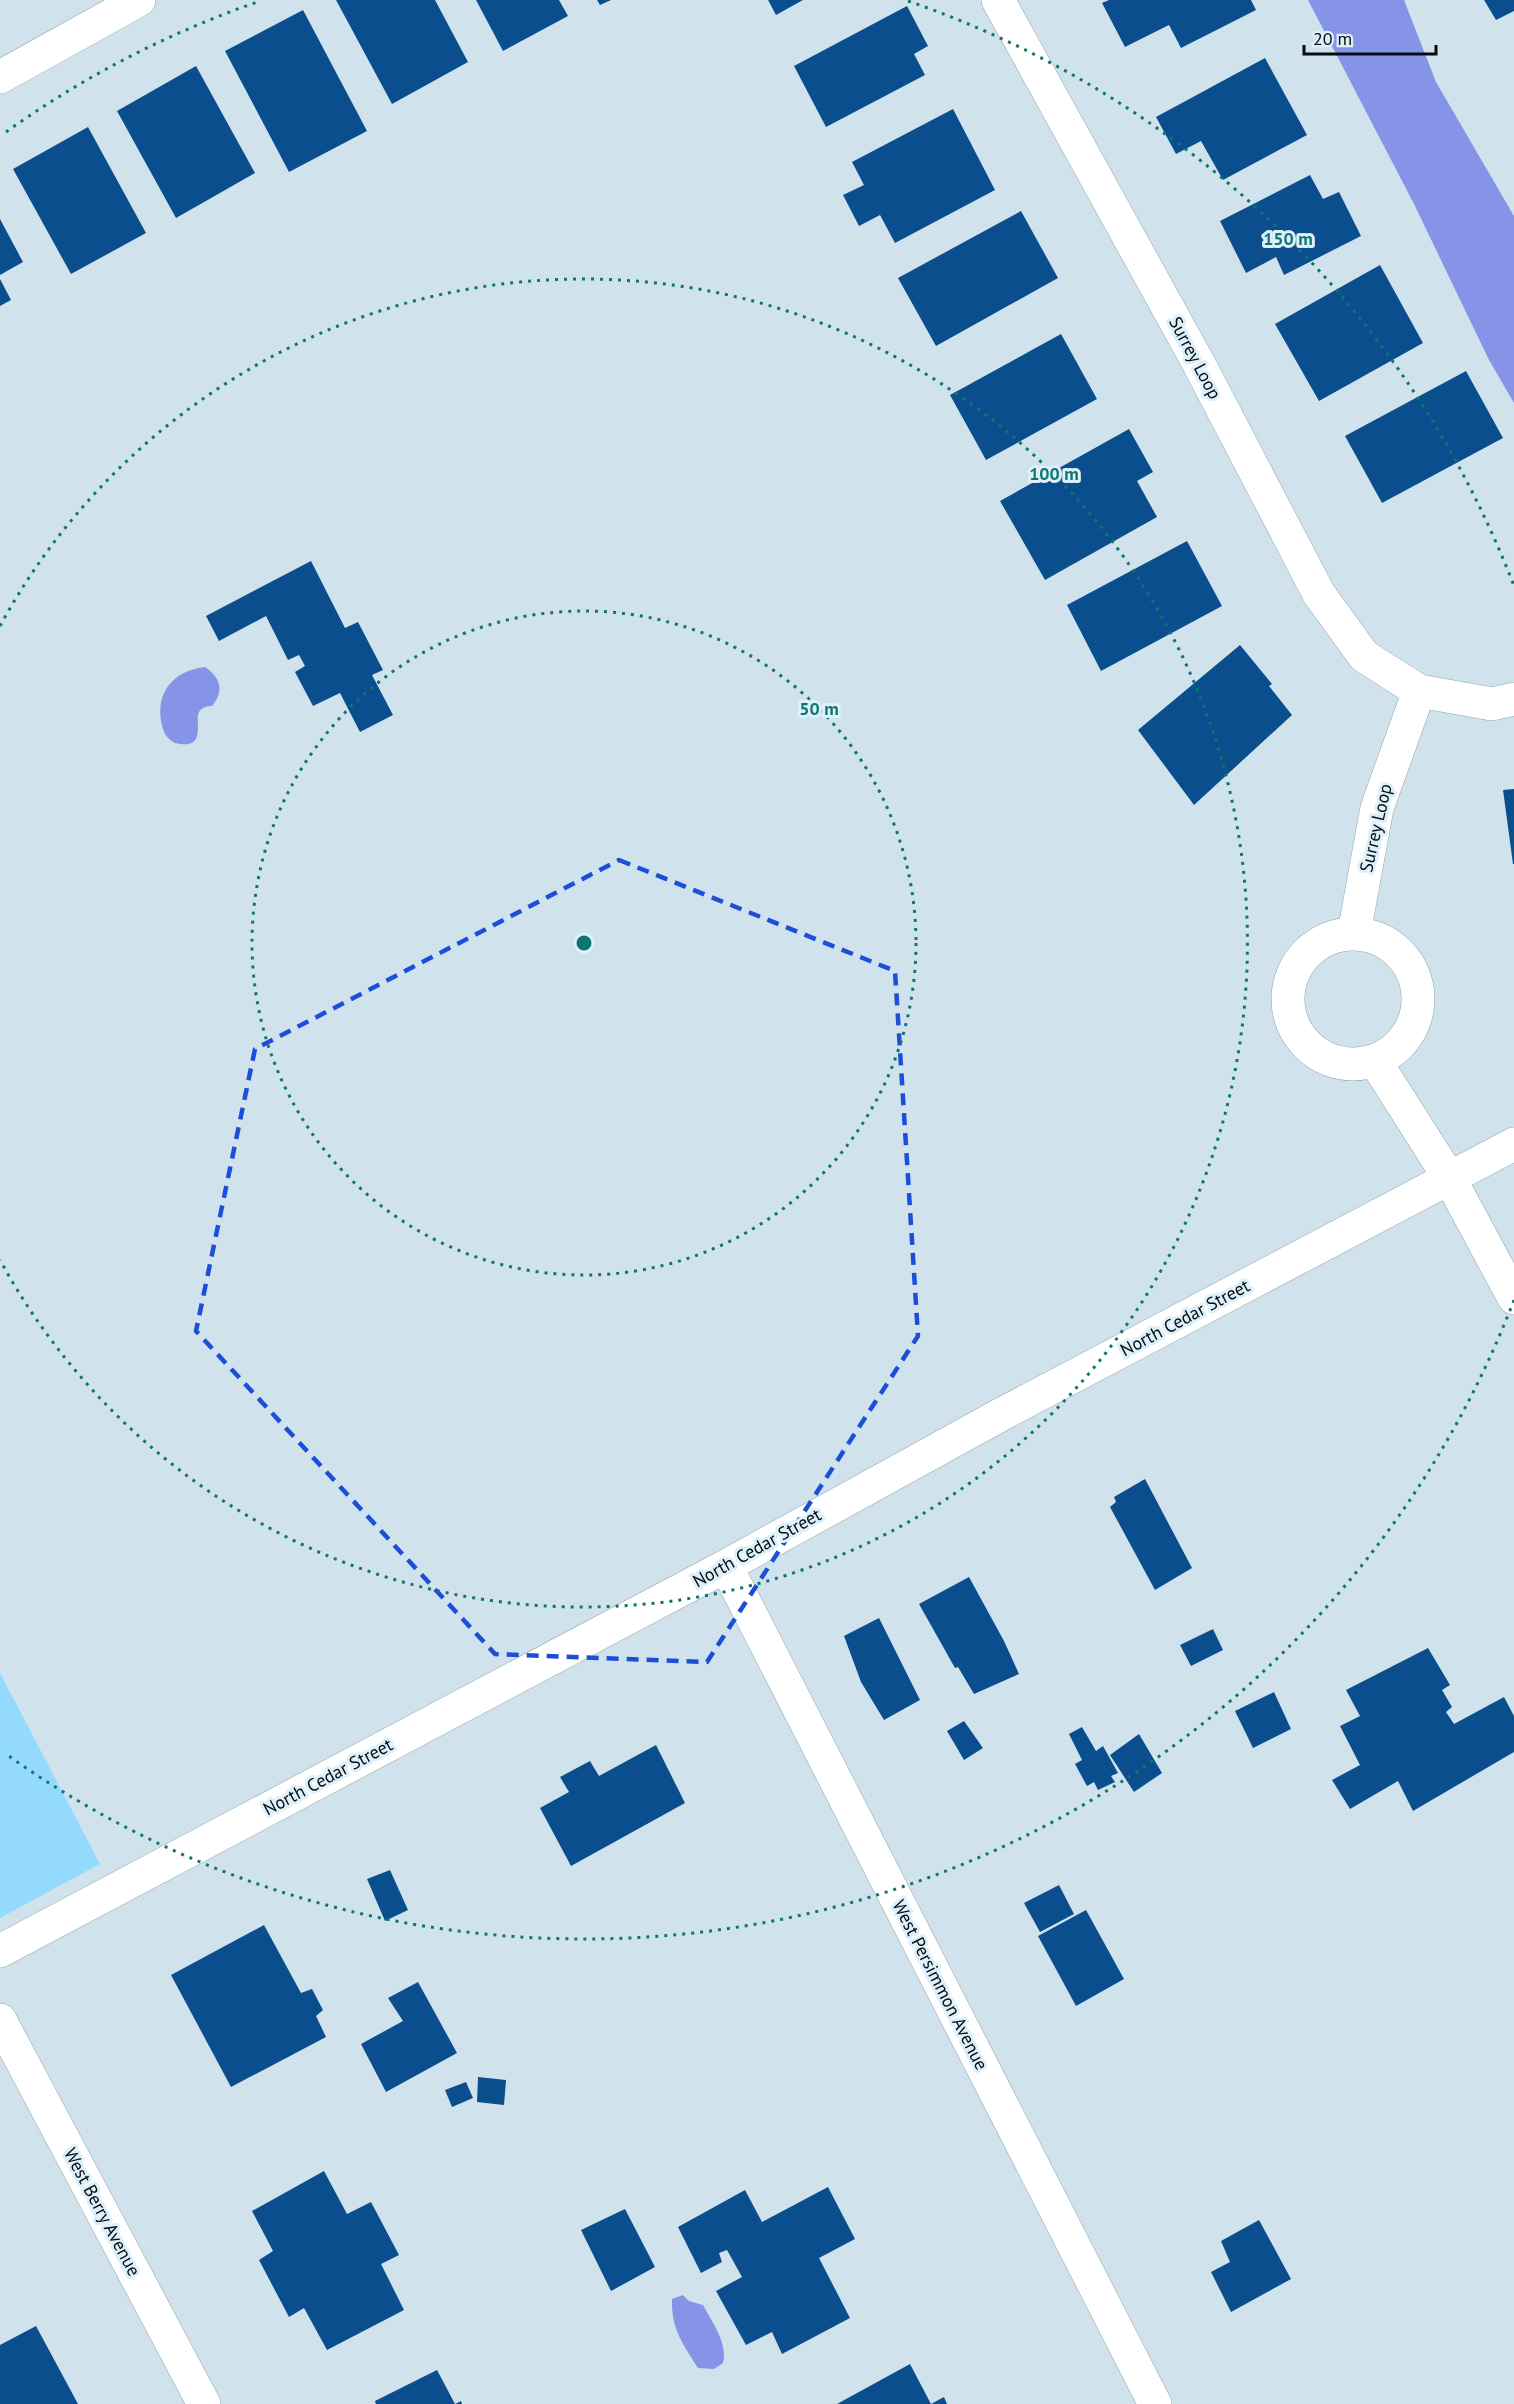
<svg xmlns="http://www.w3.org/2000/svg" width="1514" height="2404" font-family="'PT Sans',sans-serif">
  <rect width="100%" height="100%" fill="#d0e3ed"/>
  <!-- green -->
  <path fill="#94dafd" d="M0 1673 100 1864 0 1918Z"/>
  <!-- water -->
  <path fill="#8694e7" d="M1308 0H1404L1436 82 1514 216V403L1489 360 1414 204Z
    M205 667C220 677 225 690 212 706 208 706 202 707 199 712 194 721 208 751 175 743 165 738 163 731 161 721 156 690 176 670 205 667Z
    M683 2295 689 2301 703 2305C712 2322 728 2343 723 2363L714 2369 698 2368C682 2343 671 2328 672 2299Z"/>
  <!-- building -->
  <path fill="#0b4e8e" d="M336 0H435L468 62 392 104Z
    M476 0H559L568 16 503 51Z
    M597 0H611L600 5Z
    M768 0H803L776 15Z
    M1109 0H1251L1256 10 1181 48 1169 25 1125 47 1102 3Z
    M1484 0H1514V11L1496 20Z
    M907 6 928 46 914 54 925 75 826 127 794 66Z
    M303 10 367 131 289 172 225 51Z
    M1265 58 1307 135 1223 180 1201 141 1176 154 1156 117Z
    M196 66 255 173 176 218 117 111Z
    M953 109 995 190 895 243 880 215 859 226 843 195 864 185 852 162Z
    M88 127 146 233 71 274 13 169Z
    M1310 175 1323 199 1339 192 1361 236 1284 275 1276 257 1246 273 1220 221Z
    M1021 211 1058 278 936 346 898 278Z
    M0 219 23 262 0 275Z
    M1380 265 1423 343 1319 401 1275 324Z
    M0 279 11 300 0 306Z
    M1061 334 1097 399 986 460 950 395Z
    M1466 371 1503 438 1382 503 1345 436Z
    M1129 429 1153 472 1137 481 1157 517 1045 580 1000 501Z
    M1187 541 1222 606 1101 671 1067 605Z
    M311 561 345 628 358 622 383 670 372 675 393 715 360 732 340 693 313 706 295 672 305 666 299 655 288 660 266 616 219 641 206 616Z
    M1240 645 1272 684 1269 686 1292 715 1194 805 1138 730Z
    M1514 789V864H1513L1503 790Z
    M1145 1479 1192 1568 1155 1590 1110 1507 1116 1502 1114 1497Z
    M969 1577 1004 1641 1019 1674 974 1694 958 1667 955 1668 919 1604Z
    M879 1618 920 1700 884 1720 861 1682 844 1636Z
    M1213 1629 1223 1650 1191 1666 1180 1645Z
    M1428 1648 1450 1685 1442 1690 1452 1707 1446 1712 1454 1724 1504 1697 1514 1716V1752L1413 1811 1398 1781 1350 1809 1332 1780 1360 1765 1340 1726 1360 1716 1346 1690Z
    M1274 1692 1291 1729 1253 1748 1235 1711Z
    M964 1721 983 1748 964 1760 947 1731Z
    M1082 1727 1096 1751 1103 1746 1118 1773 1111 1776 1115 1782 1098 1790 1094 1782 1087 1786 1075 1764 1082 1760 1069 1734Z
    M1139 1734 1162 1773 1134 1792 1110 1755Z
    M656 1745 685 1803 571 1866 540 1808 569 1792 560 1777 590 1761 599 1776Z
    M390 1870 408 1910 385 1921 367 1879Z
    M1059 1885 1074 1914 1040 1932 1024 1903Z
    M1086 1910 1124 1979 1076 2006 1038 1936Z
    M264 1925 301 1993 312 1989 323 2010 316 2016 326 2037 231 2087 171 1975Z
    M418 1982 457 2053 386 2092 361 2044 403 2021 388 1998Z
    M478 2077 506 2080 504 2105 477 2102Z
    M466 2082 473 2098 452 2107 445 2090Z
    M324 2171 347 2214 371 2202 399 2255 381 2264 404 2310 327 2350 304 2308 289 2317 259 2260 273 2251 252 2211Z
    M828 2187 855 2239 819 2258 850 2318 782 2354 772 2332 746 2345 716 2291 742 2277 727 2250 719 2253 722 2262 701 2273 678 2227 745 2190 762 2222Z
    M625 2209 655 2267 611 2291 581 2230Z
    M1259 2220 1291 2279 1231 2312 1211 2272 1230 2262 1221 2241Z
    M36 2326 78 2404H0V2345Z
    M910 2364 931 2404H837Z
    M437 2370 455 2404 461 2401 462 2404H376L375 2401Z
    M944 2397 947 2404H931Z"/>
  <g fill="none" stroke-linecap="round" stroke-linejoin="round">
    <!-- minor casing -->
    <g stroke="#91a4ad" stroke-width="34">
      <path id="minor" d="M998 0 1199 364 1319 594 1364 656 1419 691 1492 704 1514 699
        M0 77 139 0
        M1354 933 1377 808 1419 691
        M1288 999a65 65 0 1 1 130 0a65 65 0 1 1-130 0Z
        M1375 1061 1450 1179 1514 1298
        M726 1566 1155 2404
        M0 1951 726 1566 1002 1414 1514 1144
        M0 2020 204 2404"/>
    </g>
    <!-- minor -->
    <use href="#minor" stroke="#fff" stroke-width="33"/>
  </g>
  <!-- marked area -->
  <path fill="none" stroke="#1d4ed8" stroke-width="4.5" stroke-dasharray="12 8" stroke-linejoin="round" d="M619 860 895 971 918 1336 707 1662 495 1654 196 1331 255 1049Z"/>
  <!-- distance rings -->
  <g fill="none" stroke="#0f766e" stroke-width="3" stroke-dasharray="3 6">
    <circle cx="584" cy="943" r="332"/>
    <path d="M0 626A664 664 0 1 1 0 1260"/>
    <path d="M1514 1300A996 996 0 0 1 6 1754M6 132A996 996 0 0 1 260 1M908 1A996 996 0 0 1 1514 586"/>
  </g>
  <g text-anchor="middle" stroke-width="6" stroke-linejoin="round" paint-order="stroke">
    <!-- street labels -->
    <g font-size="18" fill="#060c0f" stroke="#ddf0fb">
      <text transform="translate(1195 358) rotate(62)" y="6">Surrey Loop</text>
      <text transform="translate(1376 828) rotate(-77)" y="6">Surrey Loop</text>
      <text transform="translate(1185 1318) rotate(-28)" y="6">North Cedar Street</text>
      <text transform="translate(757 1548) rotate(-29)" y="6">North Cedar Street</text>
      <text transform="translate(328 1777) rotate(-28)" y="6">North Cedar Street</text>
      <text transform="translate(940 1985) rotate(63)" y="6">West Persimmon Avenue</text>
      <text transform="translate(102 2212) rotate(62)" y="6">West Berry Avenue</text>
    </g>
  </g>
  <circle cx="584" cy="943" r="9" fill="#0f766e" stroke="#ddf0fb" stroke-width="3"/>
  <g font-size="18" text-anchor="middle" font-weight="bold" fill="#0f766e" stroke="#ddf0fb" stroke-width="6" stroke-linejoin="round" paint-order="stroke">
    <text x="1288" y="245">150 m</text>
    <text x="1054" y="480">100 m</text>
    <text x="819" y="715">50 m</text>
  </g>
  <!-- scale -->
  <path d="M1304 45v9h132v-9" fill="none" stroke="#060c0f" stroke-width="3"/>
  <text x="1313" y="45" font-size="18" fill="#060c0f" stroke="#ddf0fb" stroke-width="4.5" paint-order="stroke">20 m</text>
</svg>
